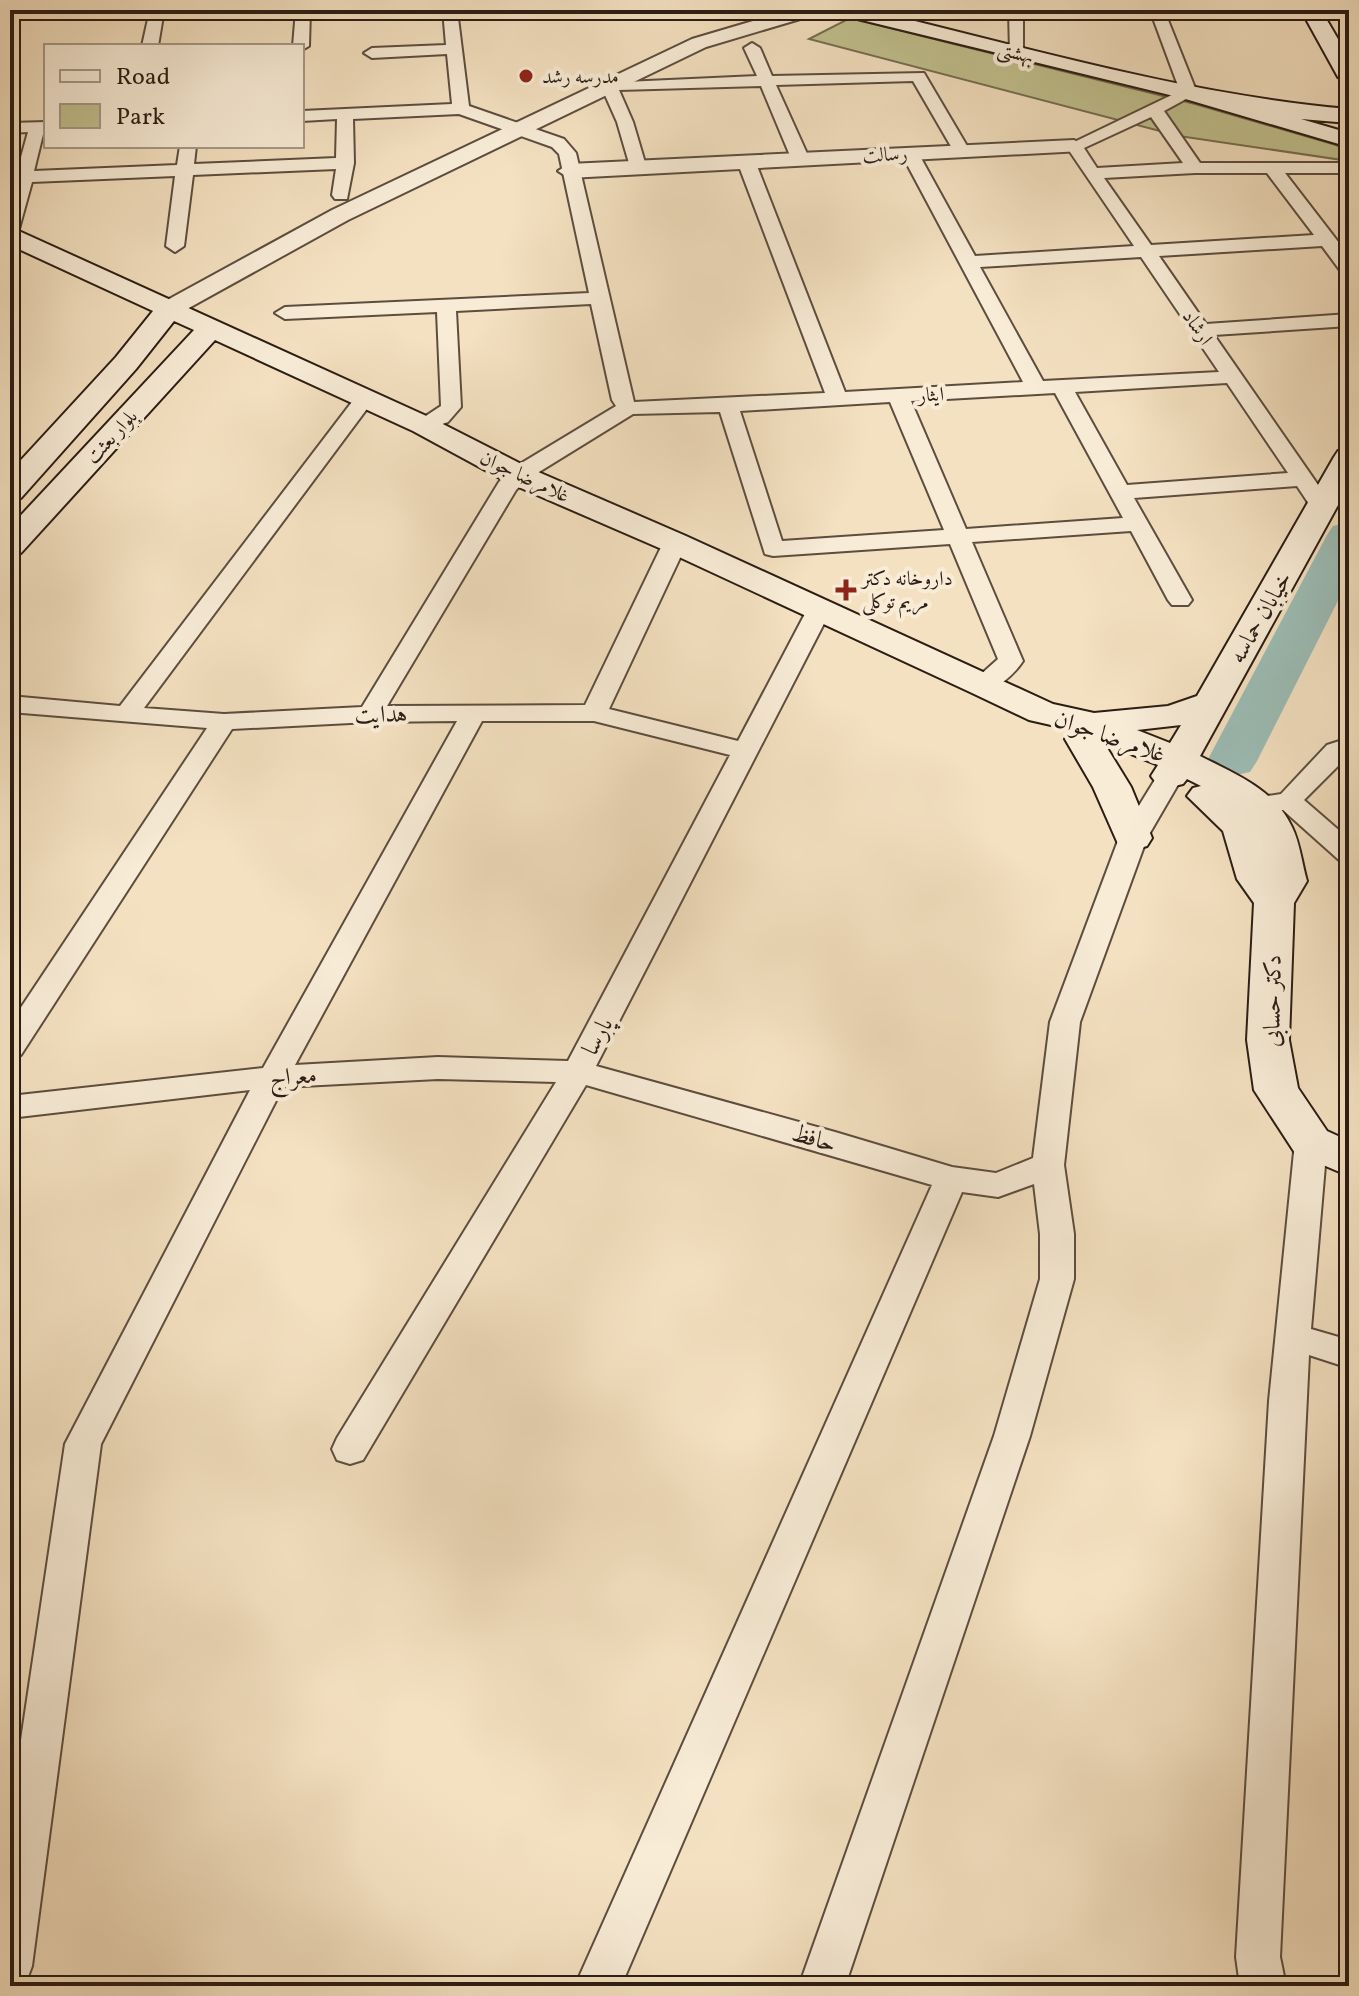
<svg xmlns="http://www.w3.org/2000/svg" width="1359" height="1996" font-family="Vollkorn,Amiri,serif">
  <rect width="100%" height="100%" fill="#f4e1c1"/>
  <filter id="stains"><feTurbulence type="fractalNoise" baseFrequency=".0025" numOctaves="4"/><feColorMatrix values="0 0 0 0 .2 0 0 0 0 .09 0 0 0 0 .02 0 0 0 .5 -.17"/></filter>
  <radialGradient id="worn" r=".72"><stop offset=".6" stop-color="#630" stop-opacity="0"/><stop offset="1" stop-color="#630" stop-opacity=".3"/></radialGradient>
  <!-- green -->
  <path fill="#c1c18f" stroke="#766e52" stroke-width="2" d="M850 18 1195 104 1336 145 1349 153V161L1179 136 809 39Z"/>
  <g fill="none" stroke-linecap="round" stroke-linejoin="round">
    <!-- river -->
    <path fill="#9cbdb6" fill-rule="evenodd" d="M1349 522V579L1257 761 1250 772 1232 776 1214 772 1207 761 1327 535 1333 526Z"/>
    <!-- service casing -->
    <g stroke="#5d4d3f" stroke-width="4">
      <path id="service" d="M892 10H898V24L892 23Z"/>
    </g>
    <!-- minor casing -->
    <g stroke="#5d4d3f" stroke-width="4">
      <path id="minor" d="M150 10H164L158 46H142Z
        M296 10H310L309 46 302 50V46H293Z
        M443 10H457L469 106 564 139 576 153 634 402 825 393 737 161 746 156 755 161 845 392 1023 382 901 153 910 148 916 149 975 256 1134 246 1066 146 1180 91 1150 10H1164L1197 93 1164 111 1200 163H1349V173H1285L1349 256V275L1342 273 1322 246 1159 256 1206 324 1349 314V326L1214 335 1334 508 1331 513H1315L1297 486 1134 498 1192 600 1188 605H1172L1168 600 1131 531 972 542 1023 661C1013 676 992 695 973 690L969 685 998 659 950 544 773 556 765 554 720 412 633 414 526 480 516 490 387 706 585 705 663 543 667 538H683L687 543 609 709 738 741 807 610 811 605H827L831 610 596 1066 835 1132 952 1167 996 1173 1033 1158 1050 1022 1119 838 1161 770H1179L1183 776 1147 838 1080 1022 1064 1165 1074 1234V1279L1030 1436 845 1986H799L994 1436 1040 1279V1234L1034 1184 998 1197 962 1192 621 1986H575L932 1185 586 1085 363 1460 350 1464 337 1460 332 1449 337 1438 556 1082 438 1079 283 1087 101 1444 32 1966 26 1982 10 1986V1814L65 1444 250 1090 10 1118V1096L263 1068 457 721 370 722 232 729 21 1055 10 1058V1024L207 728 10 712V696L120 706 358 394H372L375 398 372 402 144 708 224 714 362 707 499 482 510 470 616 406 612 400 591 304 456 311 461 407 448 422 423 431 412 425 441 406 437 312 285 319 275 313 285 307 589 293 559 154 552 147 459 114 353 119 354 163 347 199H335L332 195 336 169 193 175 184 246 175 252 166 246 175 176 32 182 19 229 10 234V197L28 132 10 133V123L46 122 34 171 177 165 180 146H196L194 164 336 158 337 119 302 121V111L452 104 447 54 372 58 364 53 372 48 446 45ZM1151 117 1183 163 1097 168 1084 148ZM1195 173H1267L1314 235 1151 245 1104 178ZM1141 257 1219 372 1043 381 980 267ZM1227 383 1288 473 1127 485 1075 392ZM1055 393 1123 518 966 529 911 401ZM890 402 944 530 782 541 740 411ZM482 721H594L730 755 568 1061 438 1057 295 1065Z
        M699 10H718V11L711 15Z
        M1009 10H1023V56H1013L1010 53Z
        M752 43 760 48 772 76 924 73 970 151 962 156 956 155 913 81 776 85 809 158 800 163 791 158 761 86 619 90 633 122 646 166 643 170H631L617 122 601 86 603 83 757 76 744 48Z
        M1349 738V755L1304 800 1349 839V862L1339 860 1283 810 1258 813 1248 811 1244 805 1248 799 1281 794 1327 745Z
        M1311 1131 1322 1134 1327 1142 1311 1329 1349 1340V1368L1309 1355 1280 1957 1286 1986H1240L1236 1957 1269 1401 1295 1142 1300 1134Z"/>
    </g>
    <!-- tertiary casing -->
    <g stroke="#5d4d3f" stroke-width="4">
      <path id="tertiary" d="M790 10H819L817 14 706 47 348 220 178 314H160L157 309 160 304 332 210 692 39Z
        M1074 140 1085 146 1082 151 569 178 558 171 569 164Z"/>
    </g>
    <!-- secondary casing -->
    <g stroke="#2b1c14" stroke-width="4">
      <path id="secondary" d="M834 10H870C1028 48 1187 95 1349 109V123L1301 119 1349 133V147L1182 98 837 14Z
        M1301 10H1321L1349 58V84L1338 77Z
        M10 227 433 419 529 468 686 536 1053 704 1094 713 1168 706 1197 696 1334 457 1338 451 1349 448V485L1200 756C1235 774 1274 789 1292 827 1300 843 1302 864 1307 881L1294 903 1289 1040 1298 1088 1327 1131 1349 1141V1176L1295 1153 1254 1090 1247 1040 1254 903 1237 879 1223 831 1187 796 1193 788 1201 786 1187 779 1183 784 1170 787 1157 784 1151 776 1158 765 1104 743 1131 787 1152 838 1147 846 1133 850 1119 846 1093 787 1065 739 1073 730 1029 720 970 692 664 550 507 482 413 431 215 340 21 553 10 556V527L194 330 174 321 136 369 21 498 10 500V472L116 357 153 311 10 245ZM1181 725 1170 743 1137 730Z"/>
    </g>
    <!-- service -->
    <use href="#service" fill="#f8ecd7" fill-rule="evenodd"/>
    <!-- minor -->
    <use href="#minor" fill="#f8ecd7" fill-rule="evenodd"/>
    <!-- tertiary -->
    <use href="#tertiary" fill="#f8ecd7" fill-rule="evenodd"/>
    <!-- secondary -->
    <use href="#secondary" fill="#f8ecd7" fill-rule="evenodd"/>
  </g>
  <!-- markers -->
  <g fill="#8f2418" stroke="#f8ecd7" stroke-width="3">
    <circle cx="526" cy="76" r="8"/>
    <path d="M842 578h8v8h8v8h-8v8h-8v-8h-8v-8h8z"/>
  </g>
  <g text-anchor="middle" stroke-width="8" stroke-linejoin="round" paint-order="stroke">
    <!-- far-street labels -->
    <g font-size="20" fill="#2b1c14" stroke="#f8ecd7">
      <text transform="translate(1016 52) rotate(14)" y="7">بهشتی</text>
      <text transform="translate(885 154) rotate(-3)" y="7">رسالت</text>
      <text transform="translate(1198 327) rotate(56)" y="7">ارشاد</text>
      <text transform="translate(931 394) rotate(-3)" y="7">ایثار</text>
      <text transform="translate(111 436) rotate(-47)" y="7">بلوار بعثت</text>
      <text transform="translate(525 476) rotate(25)" y="7">غلامرضا جوان</text>
    </g>
    <!-- far-poi labels -->
    <g font-size="20" fill="#2b1c14" stroke="#f8ecd7" text-anchor="start">
      <text x="542" y="83">مدرسه رشد</text>
      <text x="862" y="585">داروخانه دکتر<tspan x="862" dy="23">مریم توکلی</tspan></text>
    </g>
    <!-- street labels -->
    <g font-size="24" fill="#2b1c14" stroke="#f8ecd7">
      <text transform="translate(1260 617) rotate(-60)" y="8">خیابان حماسه</text>
      <text transform="translate(381 714) rotate(-1)" y="8">هدایت</text>
      <text transform="translate(1110 736) rotate(19)" y="8">غلامرضا جوان</text>
      <text transform="translate(1272 1001) rotate(-89)" y="8">دکتر حسابی</text>
      <text transform="translate(597 1036) rotate(-62)" y="8">پارسا</text>
      <text transform="translate(293 1076) rotate(-4)" y="8">معراج</text>
      <text transform="translate(814 1138) rotate(16)" y="8">حافظ</text>
    </g>
  </g>
  <!-- margin -->
  <rect width="1359" height="1996" fill="none" stroke="#f4e1c1" stroke-width="40"/>
  <rect x="12" y="12" width="1335" height="1972" fill="none" stroke="#2b1c14" stroke-width="4"/>
  <rect x="20" y="20" width="1319" height="1956" fill="none" stroke="#2b1c14" stroke-width="2"/>
  <!-- legend -->
  <rect x="44" y="44" width="260" height="104" fill="#f8ecd7" stroke="#a69989" stroke-width="2"/>
  <rect x="60" y="70" width="40" height="12" fill="#f8ecd7" stroke="#a69989" stroke-width="2"/>
  <text x="116" y="84" font-size="24" fill="#2b1c14">Road</text>
  <rect x="60" y="104" width="40" height="24" fill="#c1c18f" stroke="#a69989" stroke-width="2"/>
  <text x="116" y="124" font-size="24" fill="#2b1c14">Park</text>
  <rect width="100%" height="100%" filter="url(#stains)"/>
  <rect width="100%" height="100%" fill="url(#worn)"/>
</svg>
